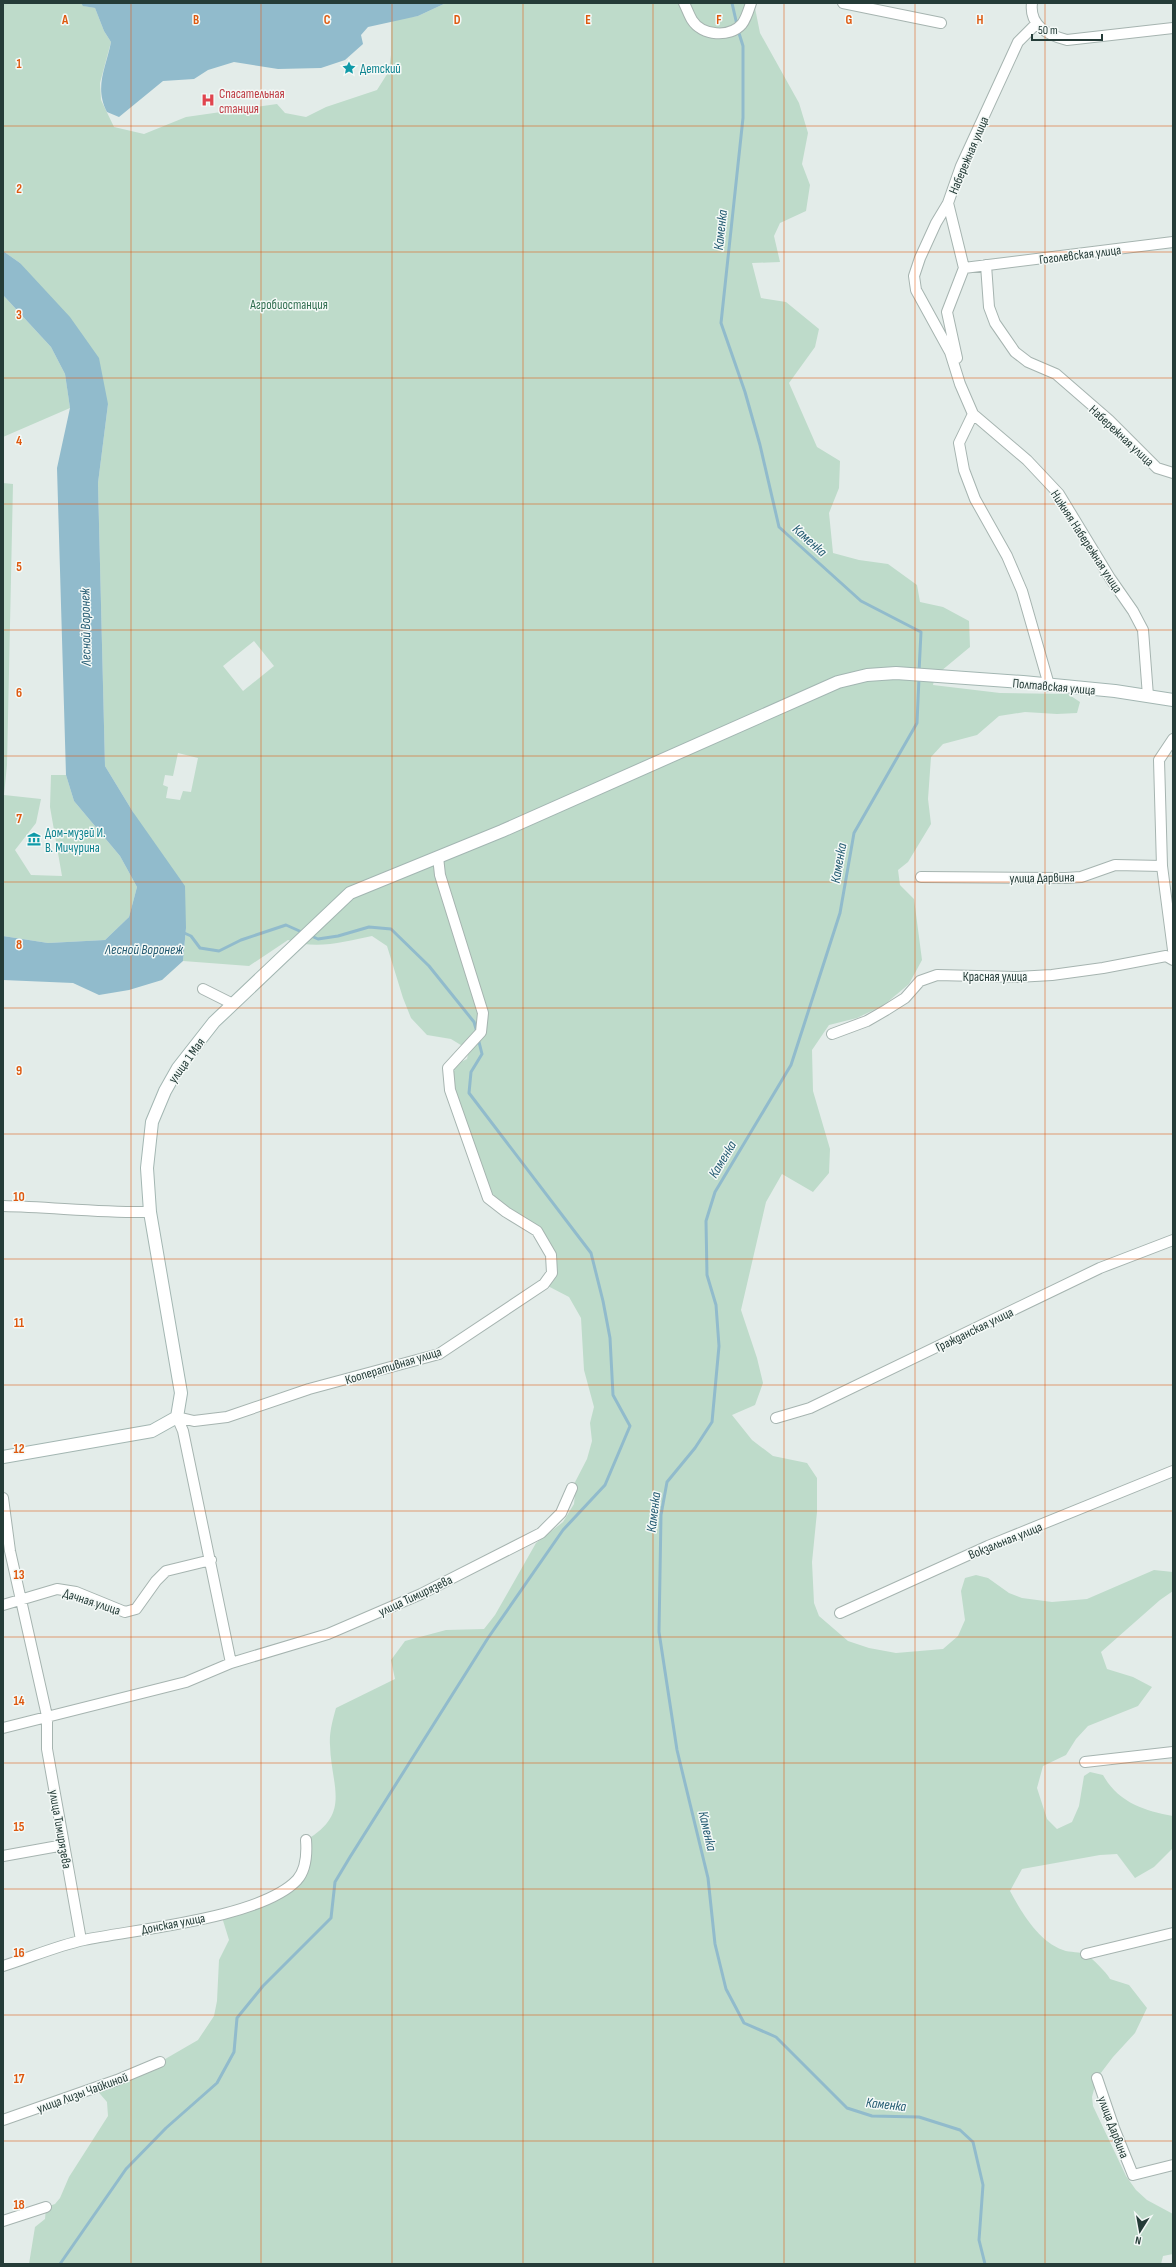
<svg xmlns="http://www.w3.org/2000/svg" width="1176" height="2267" font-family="'Sofia Sans Condensed',sans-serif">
  <rect width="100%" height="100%" fill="#e3ece9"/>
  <!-- green -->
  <path fill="#bedbca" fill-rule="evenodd" d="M3 3H81L84 6 95 8 104 31 111 42 100 83 101 100 114 127 144 134 186 117 277 104 285 113 306 117 326 107 377 90 389 71 391 55V20L418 16 446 3H754L760 33 799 103 808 133 802 164 810 185 806 211 780 223 774 236 780 262 752 263 761 298 786 302 819 329 815 347 789 383 817 447 840 461 839 488 829 513 833 553 859 560 888 564 917 585 920 602 943 607 969 621 970 647 935 676 933 685 1000 693 1068 694 1080 702 1077 713 1057 714 1025 712 999 716 977 735 943 744 931 757 928 799 931 824 908 862 898 870 900 885 914 899 922 960 909 984 884 1005 857 1018 829 1025 812 1050 813 1091 830 1149 829 1173 813 1192 782 1174 766 1202 741 1310 757 1358 763 1383 755 1405 732 1415 752 1440 773 1456 807 1463 817 1478V1512L812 1562 814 1603 819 1616 848 1641 869 1648 896 1653 943 1649 958 1636 965 1620 961 1591 965 1578 976 1575 988 1578 1009 1593 1022 1598 1052 1602 1087 1599 1154 1570 1173 1572V1591L1160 1600 1101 1652 1107 1669 1133 1677 1152 1687 1138 1706 1088 1726 1076 1739 1066 1755 1043 1766 1037 1788 1047 1819 1057 1829 1072 1822 1079 1806 1084 1776 1090 1772 1103 1775C1118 1802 1144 1811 1173 1816V1848L1154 1867 1135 1878 1117 1854 1100 1855 1022 1869 1010 1891C1022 1913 1038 1941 1063 1950 1070 1953 1080 1951 1087 1955 1093 1959 1106 1972 1110 1979L1129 1985 1147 2008 1135 2033 1113 2057 1097 2078 1092 2097 1093 2106 1126 2176 1136 2190 1147 2200 1173 2214V2254L1163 2256 1161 2264H29L35 2227 45 2219 46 2207 55 2204 60 2198 69 2177 108 2116 107 2102 95 2088 160 2062 198 2040 214 2016 217 2001 219 1960 229 1940 221 1914 230 1913 298 1879 306 1840C352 1813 331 1787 330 1745 329 1733 333 1719 336 1708L395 1679 391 1660 405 1641 446 1630 484 1629 495 1615 536 1543 563 1522 574 1504 575 1494 572 1488 587 1459 592 1441 590 1423 594 1407 584 1370 581 1318 569 1297 544 1284 552 1273 544 1241 488 1198 448 1068 467 1059 469 1050 451 1039 427 1035 411 1018 403 998 387 946 372 936C343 942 316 950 288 940L249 966 183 961 186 928 133 812 105 766 98 483 108 404 20 263 3 251ZM254 641 274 666 243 691 223 666ZM178 753 198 758 191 792 183 791 180 800 166 798 168 787 163 785 165 775 173 776Z
    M3 295 51 347 65 374 70 408 3 437Z
    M3 483 13 484 7 765 4 795 41 799 36 823 15 850 31 875 62 876 50 807 51 775H66L74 801 120 856 137 887 129 917 105 940 48 943 3 936Z"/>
  <!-- water -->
  <path fill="#91bbcc" d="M81 3 129 4 446 3 418 16 368 27 361 35 363 44 345 60 321 68 278 69 234 62 208 70 194 79 163 81 119 117 107 112C94 87 106 68 111 42L104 31 95 8 83 6Z
    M3 251 20 263 70 317 99 358 108 404 98 483 105 766 133 812 185 886 186 928 183 961 162 980 129 990 99 995 73 983 3 980V936L48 943 105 940 129 917 137 887 120 856 74 801 66 775 57 468 70 408 65 374 51 347 3 295Z"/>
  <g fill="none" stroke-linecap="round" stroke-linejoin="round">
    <!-- stream -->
    <path stroke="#91bbcc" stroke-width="3" d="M732 3 737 25
      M738 30 743 46V118L721 323 745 392 760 445 779 527 861 601 921 632 919 672
      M919 678 917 723 854 833 840 913 791 1065 715 1192 706 1221 707 1275 716 1305 719 1346 712 1422 695 1448 667 1482 661 1515 659 1632 677 1750 708 1878 715 1944 726 1989 744 2023 776 2037 847 2108 872 2116 919 2117 960 2130 973 2142 983 2185 979 2240 985 2264
      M182 932 191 936 200 948 219 951 241 940 286 925 304 933
      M309 935 318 939 338 936 369 927 391 929 429 966 474 1022 477 1032
      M60 2264 126 2169 166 2128 217 2083 234 2052 237 2018 263 1986 331 1918 335 1882 350 1857 488 1638 563 1530 605 1485 630 1426 613 1395 610 1338 603 1301 591 1253 469 1093 471 1072 482 1054 478 1038"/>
    <!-- street casing -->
    <g stroke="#a6b4b0" stroke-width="12">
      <path id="street" d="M684 3C687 9 689 15 692 20 702 36 730 38 742 24 746 19 749 9 751 3
        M843 3 941 23
        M1032 3C1029 26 1048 35 1067 40L1173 28
        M1036 24 1018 42 961 166 948 203 964 268 1173 242
        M948 203 936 223 920 258 914 276 916 290 950 352 960 384 973 414 1027 460 1059 494 1110 578 1133 611 1143 630 1148 696
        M986 265 989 307 995 323 1015 352 1028 362 1056 374 1109 420 1157 468 1173 473
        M957 358 947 312 964 268
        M973 414 959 443 964 470 975 499 1007 556 1022 591 1049 685
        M1173 739 1159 760 1162 866 1173 950
        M921 877 1066 878 1081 877 1115 865 1162 866
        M203 989 233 1004
        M832 1034 867 1021 886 1010 905 998 920 981 937 975 1017 977 1052 975 1103 968 1166 956 1173 960
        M3 1206C52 1207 101 1213 150 1212
        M177 1417 194 1421 227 1417 309 1389 439 1354 544 1284 552 1273 551 1255 537 1231 506 1212 488 1198 450 1090 448 1068 481 1032 483 1013 440 875 438 857
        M177 1417 183 1431 231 1663
        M776 1418 810 1408 1100 1268 1173 1240
        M3 1498 10 1551 47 1716V1749L81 1940
        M3 1605 57 1589 76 1592 125 1612 136 1609 156 1581 166 1571 211 1560
        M840 1613 988 1546 1173 1471
        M3 1728 186 1682 231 1663 328 1634 421 1594 541 1533 561 1513 572 1488
        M1085 1762 1173 1752
        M3 1856 64 1845
        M1086 1954 1173 1933
        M3 1966C29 1958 56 1946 84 1940 137 1929 261 1918 297 1880 306 1870 307 1853 306 1840
        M1097 2078 1114 2128 1133 2175 1173 2165
        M3 2120 117 2080 160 2062
        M3 2221 46 2207"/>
    </g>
    <!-- secondary casing -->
    <g stroke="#a3b6b2" stroke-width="14">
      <path id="secondary" d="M3 1457 152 1431 177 1417 181 1393 150 1212 147 1168 152 1122 165 1091 178 1068 214 1022 350 893 502 831 838 682 867 675 896 673 1023 682 1115 691 1173 700"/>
    </g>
    <!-- street -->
    <use href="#street" stroke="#fff" stroke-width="10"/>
    <!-- secondary -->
    <use href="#secondary" stroke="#fff" stroke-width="12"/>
  </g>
  <!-- grid -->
  <path fill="none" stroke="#de580e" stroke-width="1" stroke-opacity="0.55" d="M131 3V2264M261 3V2264M392 3V2264M523 3V2264M653 3V2264M784 3V2264M915 3V2264M1045 3V2264M3 126H1173M3 252H1173M3 378H1173M3 504H1173M3 630H1173M3 756H1173M3 882H1173M3 1008H1173M3 1134H1173M3 1259H1173M3 1385H1173M3 1511H1173M3 1637H1173M3 1763H1173M3 1889H1173M3 2015H1173M3 2141H1173"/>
  <!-- icons -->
  <defs>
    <g id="sight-bare" transform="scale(1.08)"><path d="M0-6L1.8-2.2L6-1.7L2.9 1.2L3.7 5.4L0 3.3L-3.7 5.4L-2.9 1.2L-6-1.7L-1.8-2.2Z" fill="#0f9aa8" stroke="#f4f9f7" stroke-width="2.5" paint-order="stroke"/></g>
    <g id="hospital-bare" transform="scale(1.08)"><path d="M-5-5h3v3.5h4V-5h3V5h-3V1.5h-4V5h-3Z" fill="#e0444e" stroke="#f4f9f7" stroke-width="2.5" paint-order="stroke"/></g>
    <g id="museum-bare" transform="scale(1.08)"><path d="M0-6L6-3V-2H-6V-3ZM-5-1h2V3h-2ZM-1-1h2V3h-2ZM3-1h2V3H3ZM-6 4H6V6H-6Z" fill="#0f9aa8" stroke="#f4f9f7" stroke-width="2.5" paint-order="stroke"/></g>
  </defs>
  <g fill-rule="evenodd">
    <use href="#sight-bare" x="349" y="68"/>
    <use href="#hospital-bare" x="208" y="100"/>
    <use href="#museum-bare" x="34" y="839"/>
  </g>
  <g text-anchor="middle" stroke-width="3" stroke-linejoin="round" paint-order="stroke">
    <!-- culture labels -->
    <g font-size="13" fill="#0d838f" stroke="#f4f9f7" text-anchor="start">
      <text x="360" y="73">Детский</text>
      <text x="45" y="837">Дом-музей И.<tspan x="45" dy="15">В. Мичурина</tspan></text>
    </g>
    <!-- health labels -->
    <g font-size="13" fill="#be3a42" stroke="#f4f9f7" text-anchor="start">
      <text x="219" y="98">Спасательная<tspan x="219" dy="15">станция</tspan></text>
    </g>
    <!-- street labels -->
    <g font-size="13" fill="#253c38" stroke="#f4f9f7">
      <text transform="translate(968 155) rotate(-67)" y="5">Набережная улица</text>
      <text transform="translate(1080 254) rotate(-7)" y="5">Гоголевская улица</text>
      <text transform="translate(1122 435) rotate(43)" y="5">Набережная улица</text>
      <text transform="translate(1087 541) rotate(57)" y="5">Нижняя Набережная улица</text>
      <text transform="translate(1054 686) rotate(5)" y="5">Полтавская улица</text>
      <text transform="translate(1042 877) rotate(-1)" y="5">улица Дарвина</text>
      <text x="995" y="981">Красная улица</text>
      <text transform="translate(186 1060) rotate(-54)" y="5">улица 1 Мая</text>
      <text transform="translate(974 1329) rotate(-26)" y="5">Гражданская улица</text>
      <text transform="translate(393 1365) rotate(-17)" y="5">Кооперативная улица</text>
      <text transform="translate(1005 1540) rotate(-22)" y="5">Вокзальная улица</text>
      <text transform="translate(415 1595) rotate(-25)" y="5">улица Тимирязева</text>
      <text transform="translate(92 1601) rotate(18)" y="5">Дачная улица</text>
      <text transform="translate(61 1829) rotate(80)" y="5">улица Тимирязева</text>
      <text transform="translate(173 1923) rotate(-11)" y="5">Донская улица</text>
      <text transform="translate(82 2092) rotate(-20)" y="5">улица Лизы Чайкиной</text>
      <text transform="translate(1114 2127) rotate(69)" y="5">улица Дарвина</text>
    </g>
    <!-- park labels -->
    <g font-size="13" fill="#336f52" stroke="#f4f9f7">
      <text x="289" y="309">Агробиостанция</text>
    </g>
    <!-- water labels -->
    <g font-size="14" font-style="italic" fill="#245b72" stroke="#f4f9f7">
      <text transform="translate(720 230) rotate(-84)" y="5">Каменка</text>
      <text transform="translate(810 540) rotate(42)" y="5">Каменка</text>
      <text transform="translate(85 627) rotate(-91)" y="5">Лесной Воронеж</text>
      <text transform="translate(838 863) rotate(-80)" y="5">Каменка</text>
      <text x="144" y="954">Лесной Воронеж</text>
      <text transform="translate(722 1159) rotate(-59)" y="5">Каменка</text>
      <text transform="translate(653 1512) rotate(-83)" y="5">Каменка</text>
      <text transform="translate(708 1831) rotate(77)" y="5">Каменка</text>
      <text transform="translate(886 2104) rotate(6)" y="5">Каменка</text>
    </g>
  </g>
  <g font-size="13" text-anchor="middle" font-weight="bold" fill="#de580e" stroke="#f4f9f7" stroke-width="3" stroke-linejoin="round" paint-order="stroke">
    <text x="65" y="24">A</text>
    <text x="196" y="24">B</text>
    <text x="327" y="24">C</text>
    <text x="457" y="24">D</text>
    <text x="588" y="24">E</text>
    <text x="719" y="24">F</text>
    <text x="849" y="24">G</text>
    <text x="980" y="24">H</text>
    <text x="19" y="68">1</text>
    <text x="19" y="193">2</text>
    <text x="19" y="319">3</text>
    <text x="19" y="445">4</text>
    <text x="19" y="571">5</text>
    <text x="19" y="697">6</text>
    <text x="19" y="823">7</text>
    <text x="19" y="949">8</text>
    <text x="19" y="1075">9</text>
    <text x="19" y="1201">10</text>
    <text x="19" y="1327">11</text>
    <text x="19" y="1453">12</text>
    <text x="19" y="1579">13</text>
    <text x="19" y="1705">14</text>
    <text x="19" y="1831">15</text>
    <text x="19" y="1957">16</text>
    <text x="19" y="2083">17</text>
    <text x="19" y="2209">18</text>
  </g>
  <!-- border -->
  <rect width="1176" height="2267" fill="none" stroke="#253c38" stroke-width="8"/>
  <!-- north arrow -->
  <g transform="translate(1140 2231) rotate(191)" stroke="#f4f9f7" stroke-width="3" paint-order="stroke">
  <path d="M0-3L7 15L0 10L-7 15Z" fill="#253c38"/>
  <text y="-6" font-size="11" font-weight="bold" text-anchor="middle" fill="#253c38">N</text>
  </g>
  <!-- scale -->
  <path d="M1032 34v6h70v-6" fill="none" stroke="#253c38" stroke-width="2"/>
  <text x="1038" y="34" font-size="12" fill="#253c38" stroke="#f4f9f7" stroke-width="3" paint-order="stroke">50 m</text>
</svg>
